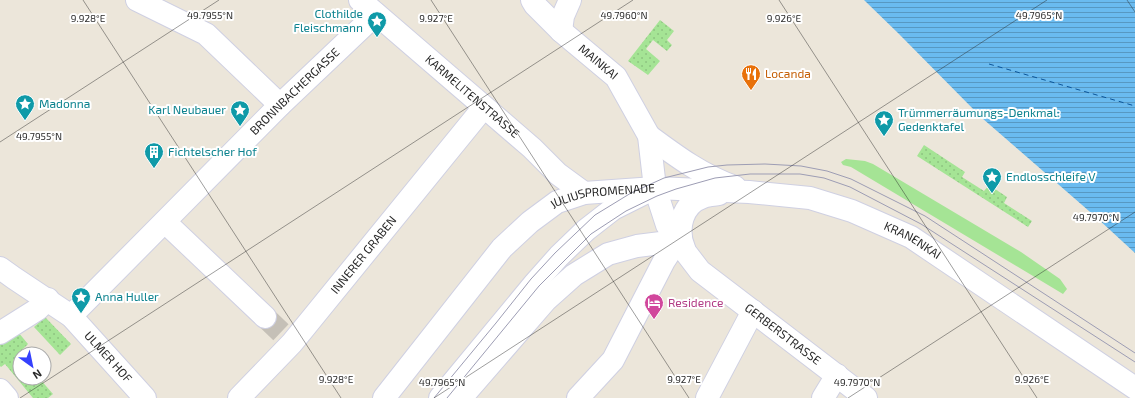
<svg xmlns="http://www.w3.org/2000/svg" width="1135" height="398" font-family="'Exo 2',sans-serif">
  <defs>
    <pattern id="grass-dots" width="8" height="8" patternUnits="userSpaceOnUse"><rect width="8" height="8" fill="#a5e495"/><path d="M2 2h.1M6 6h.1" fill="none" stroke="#8ec480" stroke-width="1.8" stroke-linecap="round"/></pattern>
    <pattern id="water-rules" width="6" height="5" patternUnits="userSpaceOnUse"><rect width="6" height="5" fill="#6abbf0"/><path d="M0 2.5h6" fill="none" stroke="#5798c2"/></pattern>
  </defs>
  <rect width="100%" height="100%" fill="#ece6da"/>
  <!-- grass -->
  <path fill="url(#grass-dots)" d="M660 20 674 31 667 40 672 45 667 51 653 40 646 49 660 61 648 75 628 61Z
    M924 145 965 172 962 177 984 191 989 185 1007 197 1004 203 1032 221 1028 227 917 156Z
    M45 317 71 344 60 355 34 327Z
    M18 332 28 344 19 353 20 354V378H39L53 394 48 398H33L5 364 1 367 0 366V345Z"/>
  <!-- garden -->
  <path fill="#a5e495" d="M846 159 865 161 873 164 1021 252 1060 279 1067 289 1063 294 851 167 843 165 841 162Z"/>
  <!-- water -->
  <path fill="url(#water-rules)" d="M864 0H1135V253L1097 218 982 118 899 34Z"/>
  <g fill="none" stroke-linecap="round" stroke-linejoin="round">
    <!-- ferry -->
    <path stroke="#0b569b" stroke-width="1" stroke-dasharray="5 4" stroke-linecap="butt" d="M989 64 1135 106"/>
    <!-- minor-tunnel -->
    <path stroke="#c5c0b7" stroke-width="22" stroke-dasharray="22 11" stroke-linecap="butt" d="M265 317 286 337"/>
    <!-- minor casing -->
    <g stroke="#cfd0e2" stroke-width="24">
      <g id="minor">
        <path d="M137 0 206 34 280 105"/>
        <path id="s1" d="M360 0 532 148 558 174 584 193"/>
        <path id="s2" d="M532 0 535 5 561 31 616 77 649 136 655 188 667 225 677 241 700 271 866 398"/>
        <path d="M561 31 563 16 570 0"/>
        <path d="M649 136C676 156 703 176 735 187"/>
        <path d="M165 222 265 317"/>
        <path d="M684 248C676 229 682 204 703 197 708 195 714 195 719 194"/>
        <path id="s3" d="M0 268 14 278 71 316 145 398"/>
        <path id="s4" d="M71 316 280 105 376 14"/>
        <path d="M0 333 38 309 48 299"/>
        <path d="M0 390 7 398"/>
        <path id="s5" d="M239 398 292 343 484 107"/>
        <path id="s6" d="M384 398 502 248 530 222 557 202 584 193 655 188 749 192 810 198 852 211 911 237 1135 388"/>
        <path d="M440 398 535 283 559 256 586 230 613 209 647 192"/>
        <path d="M461 398 546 300 574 275 608 254 637 246 677 241"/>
        <path d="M578 398 613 360 664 261 677 241"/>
        <path d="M707 398 753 311"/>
        <path d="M823 398 837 375"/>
      </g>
    </g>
    <!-- minor -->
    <use href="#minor" stroke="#fff" stroke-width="22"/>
    <!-- tram -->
    <path stroke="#9d9db4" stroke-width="1" d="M434 398 496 323 531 279 555 253 595 215 631 193 664 178 708 167 727 165 765 164 801 166 827 171 851 179 925 216 1135 353
      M447 398 539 286 591 234 626 211 657 196 676 189 715 178 750 174H800L824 178 850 187 921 224 1135 362"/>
  </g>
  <!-- ticks -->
  <path fill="none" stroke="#292929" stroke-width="1" stroke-opacity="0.45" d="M83 0 341 398M431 0 689 398M779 0 1037 398M1127 0 1135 12M0 142 219 0M20 398 633 0M434 398 1047 0M848 398 1135 212"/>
  <!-- icons -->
  <defs>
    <g id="sight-pin" transform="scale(1)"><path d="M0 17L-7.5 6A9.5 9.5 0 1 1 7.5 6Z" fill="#0f9aa8" stroke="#fff"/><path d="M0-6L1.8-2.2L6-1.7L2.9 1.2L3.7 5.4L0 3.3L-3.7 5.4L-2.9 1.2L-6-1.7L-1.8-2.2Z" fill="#fff"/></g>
    <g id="restaurant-pin" transform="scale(1)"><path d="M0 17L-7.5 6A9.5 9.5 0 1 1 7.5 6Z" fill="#e8710a" stroke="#fff"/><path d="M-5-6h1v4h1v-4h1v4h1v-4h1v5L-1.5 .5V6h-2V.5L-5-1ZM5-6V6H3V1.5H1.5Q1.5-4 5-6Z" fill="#fff"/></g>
    <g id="building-pin" transform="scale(1)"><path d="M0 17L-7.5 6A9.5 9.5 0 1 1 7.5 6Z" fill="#0f9aa8" stroke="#fff"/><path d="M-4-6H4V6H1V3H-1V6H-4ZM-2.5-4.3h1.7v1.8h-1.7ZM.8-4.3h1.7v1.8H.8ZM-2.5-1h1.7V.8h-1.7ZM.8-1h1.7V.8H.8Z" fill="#fff"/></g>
    <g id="hotel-pin" transform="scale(1)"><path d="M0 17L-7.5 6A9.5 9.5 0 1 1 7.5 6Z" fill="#d1479c" stroke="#fff"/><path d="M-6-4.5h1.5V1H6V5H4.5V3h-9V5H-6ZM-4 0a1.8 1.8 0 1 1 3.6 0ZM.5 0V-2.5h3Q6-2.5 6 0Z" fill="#fff"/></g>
  </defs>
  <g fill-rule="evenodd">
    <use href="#sight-pin" x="377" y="21"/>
    <use href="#restaurant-pin" x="751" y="74"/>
    <use href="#sight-pin" x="25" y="104"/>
    <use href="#sight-pin" x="240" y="110"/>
    <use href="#sight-pin" x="884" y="120"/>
    <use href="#building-pin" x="154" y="152"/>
    <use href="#sight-pin" x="992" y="177"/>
    <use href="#sight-pin" x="81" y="297"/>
    <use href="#hotel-pin" x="654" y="303"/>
  </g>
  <g text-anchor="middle" stroke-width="4" stroke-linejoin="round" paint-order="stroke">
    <!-- culture labels -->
    <g font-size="12" fill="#0d838f" stroke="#fff" text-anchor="start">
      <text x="363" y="18" text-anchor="end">Clothilde<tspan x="363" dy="14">Fleischmann</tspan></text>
      <text x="39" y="108">Madonna</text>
      <text x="226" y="114" text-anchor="end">Karl Neubauer</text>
      <text x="898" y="117">Trümmerräumungs-Denkmal:<tspan x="898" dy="14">Gedenktafel</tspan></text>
      <text x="168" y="156">Fichtelscher Hof</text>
      <text x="1006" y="181">Endlosschleife V</text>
      <text x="95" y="301">Anna Huller</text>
    </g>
    <!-- street labels -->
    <g font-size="12" fill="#292929" stroke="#fff">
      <text dy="4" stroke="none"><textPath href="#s2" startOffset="91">MAINKAI</textPath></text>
      <text dy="4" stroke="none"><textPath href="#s4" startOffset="317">BRONNBACHERGASSE</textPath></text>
      <text dy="4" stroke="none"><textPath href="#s1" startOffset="148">KARMELITENSTRASSE</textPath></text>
      <text dy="4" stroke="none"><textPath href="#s6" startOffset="309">JULIUSPROMENADE</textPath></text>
      <text dy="4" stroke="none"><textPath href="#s6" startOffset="629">KRANENKAI</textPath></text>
      <text dy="4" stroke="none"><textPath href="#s5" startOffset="190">INNERER GRABEN</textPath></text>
      <text dy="4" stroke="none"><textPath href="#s2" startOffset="434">GERBERSTRASSE</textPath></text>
      <text dy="4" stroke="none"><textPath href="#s3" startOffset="141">ULMER HOF</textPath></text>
    </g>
    <!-- food labels -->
    <g font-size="12" fill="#c56008" stroke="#fff" text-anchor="start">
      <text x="765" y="78">Locanda</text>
    </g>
    <!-- hotel labels -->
    <g font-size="12" fill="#b23c85" stroke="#fff" text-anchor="start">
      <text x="668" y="307">Residence</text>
    </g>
  </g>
  <g font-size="10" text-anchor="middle" fill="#292929" stroke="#fff" stroke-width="4" stroke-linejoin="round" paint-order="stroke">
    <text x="624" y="19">49.7960°N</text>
    <text x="210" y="19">49.7955°N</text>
    <text x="1039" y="19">49.7965°N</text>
    <text x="88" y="22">9.928°E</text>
    <text x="436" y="22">9.927°E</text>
    <text x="784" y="22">9.926°E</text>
    <text x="39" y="140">49.7955°N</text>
    <text x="1096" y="221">49.7970°N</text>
    <text x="336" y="383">9.928°E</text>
    <text x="684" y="383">9.927°E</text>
    <text x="1032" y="383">9.926°E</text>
    <text x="442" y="386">49.7965°N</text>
    <text x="857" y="386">49.7970°N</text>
  </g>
  <!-- north arrow -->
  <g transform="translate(32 366) rotate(147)"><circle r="19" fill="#ffffff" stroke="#a9a9a9"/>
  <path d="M0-3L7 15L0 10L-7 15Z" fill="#3540fd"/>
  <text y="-6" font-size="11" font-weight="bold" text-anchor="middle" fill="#292929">N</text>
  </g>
</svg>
